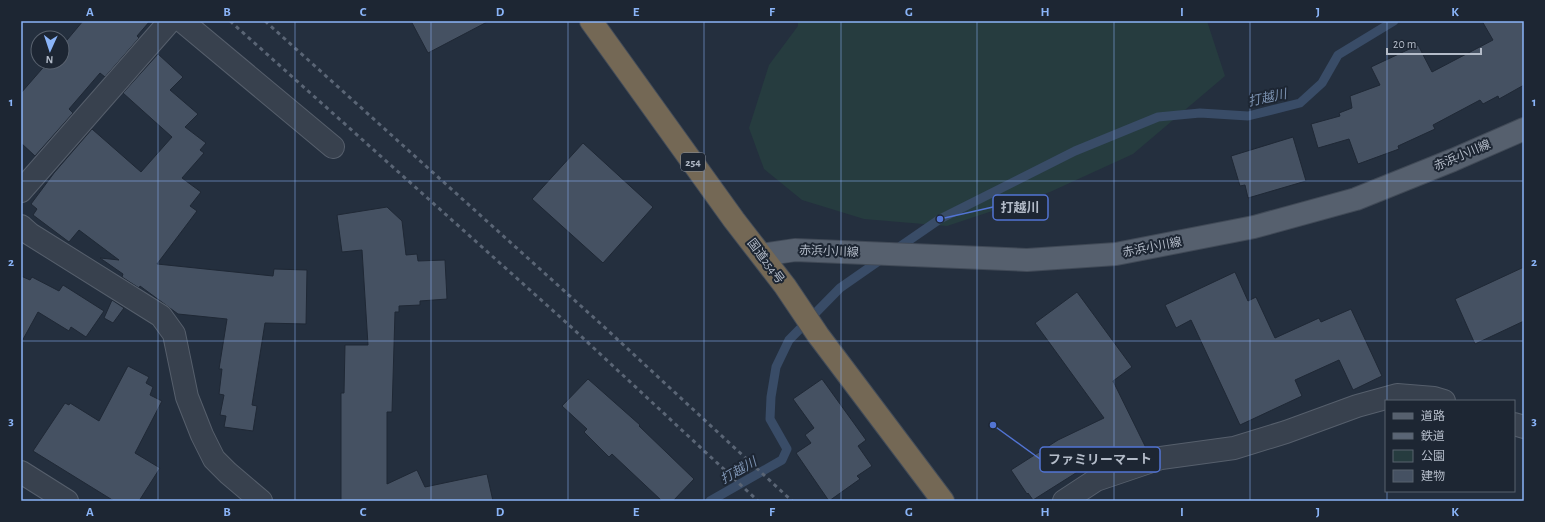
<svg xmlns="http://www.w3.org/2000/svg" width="1545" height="522" font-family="'Alegreya Sans','Noto Sans JP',sans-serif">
  <rect width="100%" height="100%" fill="#242f3e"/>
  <!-- green -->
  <path fill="#263c3f" d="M798 21H1207L1225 76 1133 154 1050 192 947 226 864 219 802 200 764 169 749 128 769 65 798 26Z"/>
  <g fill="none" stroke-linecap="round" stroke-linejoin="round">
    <!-- stream -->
    <path stroke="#394c67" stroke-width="9" d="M895 250 940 219 1075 151 1158 117 1200 113 1248 116 1300 103 1322 83 1338 55 1394 21
      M710 501 782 460 787 449 770 419 771 397 776 367 789 340 840 288 883 258"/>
  </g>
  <!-- building -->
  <path fill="#455162" stroke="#1f2835" d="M83 21H150L137 36 139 38 105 77 100 73 69 109 73 113 35 156 21 143V93L48 62H62V46Z
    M411 21H489L428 53Z
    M1482 21H1524V85L1499 99 1498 96 1483 104 1480 100 1433 125 1435 129 1398 146 1399 149 1358 164 1349 139 1318 148 1311 124 1340 116 1339 113 1352 108 1350 96 1380 85 1371 67 1418 45 1432 72 1493 40Z
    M158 54 183 77 170 90 198 114 185 127 206 143 200 150 204 153 182 178 201 192 190 206 197 211 157 264 273 276 274 269 307 270 306 324 265 323 252 405 257 406 253 431 224 427 226 416 220 415 224 395 219 394 222 369H219L227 319 178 314 140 286 139 288 122 277 123 274 100 258 119 260 79 230 69 242 33 215 37 209 31 204 54 173 92 129 141 172 172 137 123 93Z
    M1293 137 1306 181 1248 198 1245 185 1240 186 1231 156Z
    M583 143 653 207 603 263 532 199Z
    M387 207 402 221 406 255 417 254 418 261 445 260 447 299 420 301V305L399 306V312H395L392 412H387V484L417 470 425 487 487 474 493 501H341V393H344L345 345H368L362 250 342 252 337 215Z
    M1524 267V321L1475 344 1455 299Z
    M1235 272 1248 301 1256 297 1275 338 1319 318 1321 322 1351 309 1382 376 1353 390 1339 360 1295 380 1302 396 1240 425 1191 320 1176 328 1165 305Z
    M21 276 30 280 32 277 59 291 63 285 104 311 86 337 71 327 69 331 38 312 21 343Z
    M1077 292 1132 367 1113 381 1147 450 1131 455 1130 452 1109 462 1088 470 1087 466 1033 500 1028 493 1027 494 1011 470 1058 440 1104 418 1035 323Z
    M112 300 124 308 113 323 104 318Z
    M128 366 149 377 146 383 153 387 150 395 162 401 135 453 160 468 139 501H114L33 451 65 403 69 405 70 403 99 421Z
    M588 379 640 425 639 426 694 479 673 501H662L612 454 609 457 584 432 587 429 562 406Z
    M822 379 866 440 858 446 872 466 857 476 860 479 829 501 796 453 811 443 805 435 814 428 793 399Z"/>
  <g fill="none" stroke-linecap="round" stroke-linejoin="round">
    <!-- minor casing -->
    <g stroke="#565f6c" stroke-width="24">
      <path id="minor" d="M182 21 333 147
        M21 191 170 21
        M21 226 30 234 161 316 174 334 187 397 202 435 214 459 228 473 261 501
        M1514 424 1524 427
        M21 472 67 501
        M1064 501 1096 480 1161 458 1234 448 1286 432 1357 406 1397 395 1434 398 1444 401"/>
    </g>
    <!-- major casing -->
    <g stroke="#414a57" stroke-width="24">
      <path id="major" d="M762 255 795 250 1027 260 1116 254 1254 227 1356 199 1453 160 1524 129"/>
    </g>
    <!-- highway casing -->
    <g stroke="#434c59" stroke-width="24">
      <path id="highway" d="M591 21 734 220 785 286 818 335 943 501"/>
    </g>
    <!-- minor -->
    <use href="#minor" stroke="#38414e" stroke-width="22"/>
    <!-- major -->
    <use href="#major" stroke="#56606e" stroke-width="22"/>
    <!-- highway -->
    <use href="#highway" stroke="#746855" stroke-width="22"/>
    <!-- rail -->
    <path stroke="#5a6575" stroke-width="3" stroke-dasharray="4 4" stroke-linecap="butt" d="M230 21 569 325 758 501
      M265 21 602 325 792 501"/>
  </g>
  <!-- grid -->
  <path fill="none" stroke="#8ab4f8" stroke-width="1" stroke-opacity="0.55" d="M158 21V501M295 21V501M431 21V501M568 21V501M704 21V501M841 21V501M977 21V501M1114 21V501M1250 21V501M1387 21V401M21 181H1524M21 341H1524M1387 491V501"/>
  <g text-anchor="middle" stroke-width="4" stroke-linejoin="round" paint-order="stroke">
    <!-- shield labels -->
    <rect fill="#1d2633" stroke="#878f9c" stroke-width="1" x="681" y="153" width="24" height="18" rx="3"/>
    <g font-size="11" font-weight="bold" fill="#b4bcc9">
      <text x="693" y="166">254</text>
    </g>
    <!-- street labels -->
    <g font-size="12" fill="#b4bcc9" stroke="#1d2633">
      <text transform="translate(1462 155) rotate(-23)" y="4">赤浜小川線</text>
      <text transform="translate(1152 247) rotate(-11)" y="4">赤浜小川線</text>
      <text transform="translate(829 251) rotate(2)" y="4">赤浜小川線</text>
      <text transform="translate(766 261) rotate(53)" y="4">国道254号</text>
    </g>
    <!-- water labels -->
    <g font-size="13" font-style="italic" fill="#7c92b1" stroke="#1d2633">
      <text transform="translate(1267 97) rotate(-12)" y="5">打越川</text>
      <text transform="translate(738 470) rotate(-30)" y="5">打越川</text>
    </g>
  </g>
  <!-- callouts -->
  <path fill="none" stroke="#5274d3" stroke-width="1.5" d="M940 219L993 207M993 425L1040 459"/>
  <g fill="#5274d3" stroke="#1d2633" stroke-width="1.5">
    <circle cx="940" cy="219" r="4"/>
    <circle cx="993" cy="425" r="4"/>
  </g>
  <g fill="#1d2633" stroke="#5274d3" stroke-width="1.5">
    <rect x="993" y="195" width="55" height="25" rx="4"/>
    <rect x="1040" y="447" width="120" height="25" rx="4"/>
  </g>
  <g font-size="13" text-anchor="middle" font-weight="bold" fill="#b4bcc9">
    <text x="1020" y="212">打越川</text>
    <text x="1100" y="464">ファミリーマート</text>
  </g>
  <!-- border -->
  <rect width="1545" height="522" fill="none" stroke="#1d2633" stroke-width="44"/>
  <!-- legend -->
  <rect x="1385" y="400" width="130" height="92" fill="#1d2633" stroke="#59626f"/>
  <rect x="1393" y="413" width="20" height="6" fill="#56606e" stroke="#59626f"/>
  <text x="1421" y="420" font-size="12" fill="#b4bcc9">道路</text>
  <rect x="1393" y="433" width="20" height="6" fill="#5a6575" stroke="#59626f"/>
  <text x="1421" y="440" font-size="12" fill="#b4bcc9">鉄道</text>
  <rect x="1393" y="450" width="20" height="12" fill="#263c3f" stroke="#59626f"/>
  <text x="1421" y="460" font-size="12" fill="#b4bcc9">公園</text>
  <rect x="1393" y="470" width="20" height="12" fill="#455162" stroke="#59626f"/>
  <text x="1421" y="480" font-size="12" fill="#b4bcc9">建物</text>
  <!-- north arrow -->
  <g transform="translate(50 50) rotate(183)"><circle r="19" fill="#1d2633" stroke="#59626f"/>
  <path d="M0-3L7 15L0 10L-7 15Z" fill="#8ab4f8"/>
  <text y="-6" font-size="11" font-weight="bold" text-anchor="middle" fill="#b4bcc9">N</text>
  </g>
  <!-- scale -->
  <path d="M1387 48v6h94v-6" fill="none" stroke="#b4bcc9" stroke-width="2"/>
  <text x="1393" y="48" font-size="12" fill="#b4bcc9" stroke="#1d2633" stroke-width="3" paint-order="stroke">20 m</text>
  <rect x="22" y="22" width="1501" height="478" fill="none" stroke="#8ab4f8" stroke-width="1.5"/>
  <g font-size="13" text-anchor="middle" font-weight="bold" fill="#8ab4f8">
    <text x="90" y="16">A</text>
    <text x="227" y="16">B</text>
    <text x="363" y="16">C</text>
    <text x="500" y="16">D</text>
    <text x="636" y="16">E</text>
    <text x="772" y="16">F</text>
    <text x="909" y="16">G</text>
    <text x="1045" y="16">H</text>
    <text x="1182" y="16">I</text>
    <text x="1318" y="16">J</text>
    <text x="1455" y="16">K</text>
    <text x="11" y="106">1</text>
    <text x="1534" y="106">1</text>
    <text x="11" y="266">2</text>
    <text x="1534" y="266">2</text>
    <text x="11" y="425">3</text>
    <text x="1534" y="425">3</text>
    <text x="90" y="516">A</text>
    <text x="227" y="516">B</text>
    <text x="363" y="516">C</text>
    <text x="500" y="516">D</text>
    <text x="636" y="516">E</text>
    <text x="772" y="516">F</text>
    <text x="909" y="516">G</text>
    <text x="1045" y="516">H</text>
    <text x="1182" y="516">I</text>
    <text x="1318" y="516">J</text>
    <text x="1455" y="516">K</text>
  </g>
</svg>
